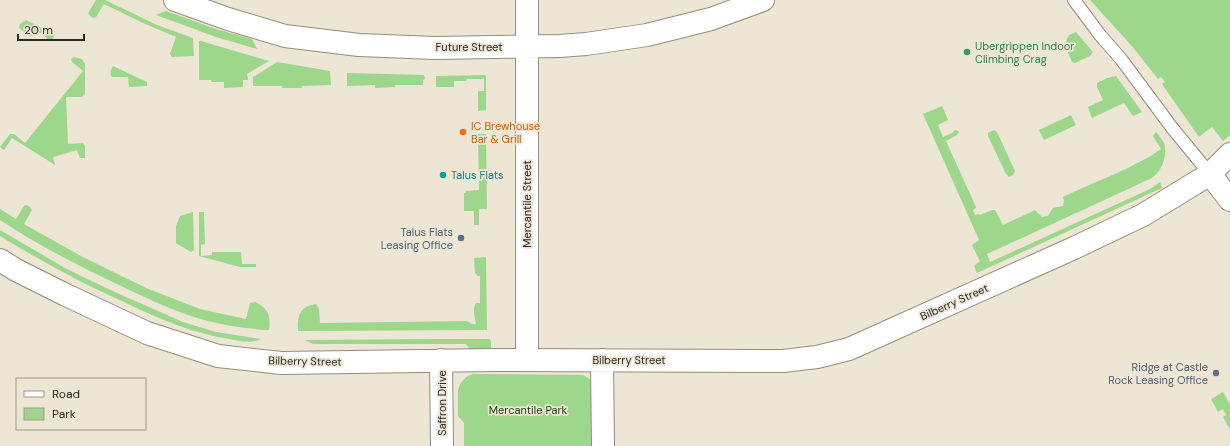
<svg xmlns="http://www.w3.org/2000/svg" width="1230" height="446" font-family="'DM Sans',sans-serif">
  <rect width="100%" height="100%" fill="#ede6d4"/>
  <!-- green -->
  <path fill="#9cd78c" d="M96 0H105L157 25 193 38 194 56 172 57 170 54 176 37 143 23 104 4 96 17 94 18 91 17 88 13Z
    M1090 0H1230V135L1223 141 1212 127 1199 137 1162 84 1165 82 1161 77 1158 79 1131 45Z
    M166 11 219 30 252 39 257 49 216 37 156 15Z
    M26 20 54 35 53 40 50 41 37 30 31 37 19 28 20 24Z
    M1076 32 1093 52 1090 56 1075 63 1072 62 1066 48 1069 47 1066 41 1069 35Z
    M199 41H201L269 61 247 74 248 80H243V87L224 88V82H211V80H199Z
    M74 57 82 59 85 64V94L82 97H66L68 144 83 143 85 146V158H80L77 150 53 157 55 165 12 138 4 150 0 147 10 134H14L25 143 83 71 72 62 71 59Z
    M277 62 330 71 331 85 302 86V88H282V86H253V77Z
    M113 66 147 82V86L129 87 128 77H112C109 73 111 70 113 66Z
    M347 73 424 75 425 79 423 80V85H395V87L375 88V85L347 86Z
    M485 75 486 77V110L478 111V91H484V79H467L466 81H454V87H436V76Z
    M1116 76 1142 112 1133 116 1124 103 1092 118 1088 107 1103 100 1097 87V83L1107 78Z
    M942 106 948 120 938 125 943 137 954 132 953 131 956 130 959 132 957 135 946 141 976 207V208L973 210 975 215 979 214 980 215 992 210H995L1003 225 1035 210 1042 217 1048 216 1053 208 1063 206 1064 201 1063 197C1095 181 1131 170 1161 149L1154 138 1153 136 1156 132C1159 136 1162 139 1164 143 1168 156 1162 170 1152 178L987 254 990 262 1150 189 1160 182 1162 188 977 273 974 266 980 261 972 245 979 240 923 114Z
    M1071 115 1076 125 1044 140 1039 130Z
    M994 130 997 132 1015 171 1013 175 1009 177 1006 174 988 136V133Z
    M478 134H486L487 209H479V225H474V211H464V193H466V191L479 190Z
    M26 205 29 206 32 210 24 224 81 256 146 288 200 309 246 319 250 303 255 302C268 307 271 317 269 330 249 329 228 326 208 321 179 314 151 300 123 287 81 267 39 246 0 220V209L16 219 24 206Z
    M193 212 194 250 191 252 176 243V226L180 216Z
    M199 212H204L205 244 201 245V256L212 255V252H241L242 264H256V267H240L199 256Z
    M0 230 65 268 108 289 183 322 216 332 261 339C251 344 240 341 229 339 192 333 159 319 126 303 83 284 41 261 0 236Z
    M486 257 487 330 298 331C297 316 300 306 316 304L319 309 320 323 465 321C469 321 471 325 476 324 476 317 471 311 476 303H480V276H478L475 273 474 258Z
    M436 339H489L491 341V349L490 350H471L466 344H313L305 340Z
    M472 374 583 375 593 381V446H464V423L458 416V390L460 384 466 377Z
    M1223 392 1230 404V430L1223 417 1226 415 1223 409 1218 412 1211 399Z"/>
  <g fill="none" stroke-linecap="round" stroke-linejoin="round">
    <!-- lane casing -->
    <g stroke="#938d7c" stroke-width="14">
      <path id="lane" d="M1074 0 1100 35 1121 59 1173 129 1210 174"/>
    </g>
    <!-- street casing -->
    <g stroke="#938d7c" stroke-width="24">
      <path id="street" d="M175 0 228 19 285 36 359 45 435 48 560 46 586 44 647 35 711 19 763 0
        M1210 174 1230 200
        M0 260 16 270 66 295 147 333 218 356 281 363 494 360 783 361 817 357 849 349 1074 248 1143 215 1210 174 1230 154
        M441 360 442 446
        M527 360V0
        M602 360 603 446"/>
    </g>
    <!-- lane -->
    <use href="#lane" stroke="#fff" stroke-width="12"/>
    <!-- street -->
    <use href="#street" stroke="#fff" stroke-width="22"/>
  </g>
  <!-- markers -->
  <circle fill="#2e9e5b" stroke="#ede6d4" stroke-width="1.5" cx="967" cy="52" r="4"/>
  <circle fill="#e8710a" stroke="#ede6d4" stroke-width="1.5" cx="463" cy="132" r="4"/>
  <circle fill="#0f9aa8" stroke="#ede6d4" stroke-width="1.5" cx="443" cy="175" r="4"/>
  <g fill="#5c6f8a" stroke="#ede6d4" stroke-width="1.5">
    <circle cx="461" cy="238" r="4"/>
    <circle cx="1216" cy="373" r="4"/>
  </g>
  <g text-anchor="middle" stroke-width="3.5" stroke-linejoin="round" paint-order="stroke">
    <!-- leisure labels -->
    <g font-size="11" fill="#27864d" stroke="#ede6d4" text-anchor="start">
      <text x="975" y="50">Ubergrippen Indoor<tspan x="975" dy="13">Climbing Crag</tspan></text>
    </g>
    <!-- street labels -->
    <g font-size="11" fill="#2c2922" stroke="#ede6d4">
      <text x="469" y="51">Future Street</text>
      <text transform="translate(527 204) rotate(-90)" y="4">Mercantile Street</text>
      <text transform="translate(954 302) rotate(-24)" y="4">Bilberry Street</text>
      <text x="629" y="364">Bilberry Street</text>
      <text transform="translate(305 361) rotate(1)" y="4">Bilberry Street</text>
      <text transform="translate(442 403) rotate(-90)" y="4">Saffron Drive</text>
    </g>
    <!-- food labels -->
    <g font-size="11" fill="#c56008" stroke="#ede6d4" text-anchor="start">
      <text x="471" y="130">IC Brewhouse<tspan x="471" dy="13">Bar &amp; Grill</tspan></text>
    </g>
    <!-- culture labels -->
    <g font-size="11" fill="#0d838f" stroke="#ede6d4" text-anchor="start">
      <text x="451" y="179">Talus Flats</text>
    </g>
    <!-- service labels -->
    <g font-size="11" fill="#4e5e75" stroke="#ede6d4" text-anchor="end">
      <text x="453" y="236">Talus Flats<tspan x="453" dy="13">Leasing Office</tspan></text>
      <text x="1208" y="371">Ridge at Castle<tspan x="1208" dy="13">Rock Leasing Office</tspan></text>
    </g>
    <!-- park labels -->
    <g font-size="11" fill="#163f08" stroke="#ede6d4">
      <text x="528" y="414">Mercantile Park</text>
    </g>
  </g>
  <!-- legend -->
  <rect x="16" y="378" width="130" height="52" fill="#ede6d4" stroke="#a09a8d"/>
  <rect x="24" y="391" width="20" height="6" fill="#ffffff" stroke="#a09a8d"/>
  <text x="52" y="398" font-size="12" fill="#2c2922">Road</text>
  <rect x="24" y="408" width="20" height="12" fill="#9cd78c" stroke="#a09a8d"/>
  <text x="52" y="418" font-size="12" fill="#2c2922">Park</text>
  <!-- scale -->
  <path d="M18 34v6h66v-6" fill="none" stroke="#2c2922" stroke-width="2"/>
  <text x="24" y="34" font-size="12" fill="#2c2922" stroke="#ede6d4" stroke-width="3" paint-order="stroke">20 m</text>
</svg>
